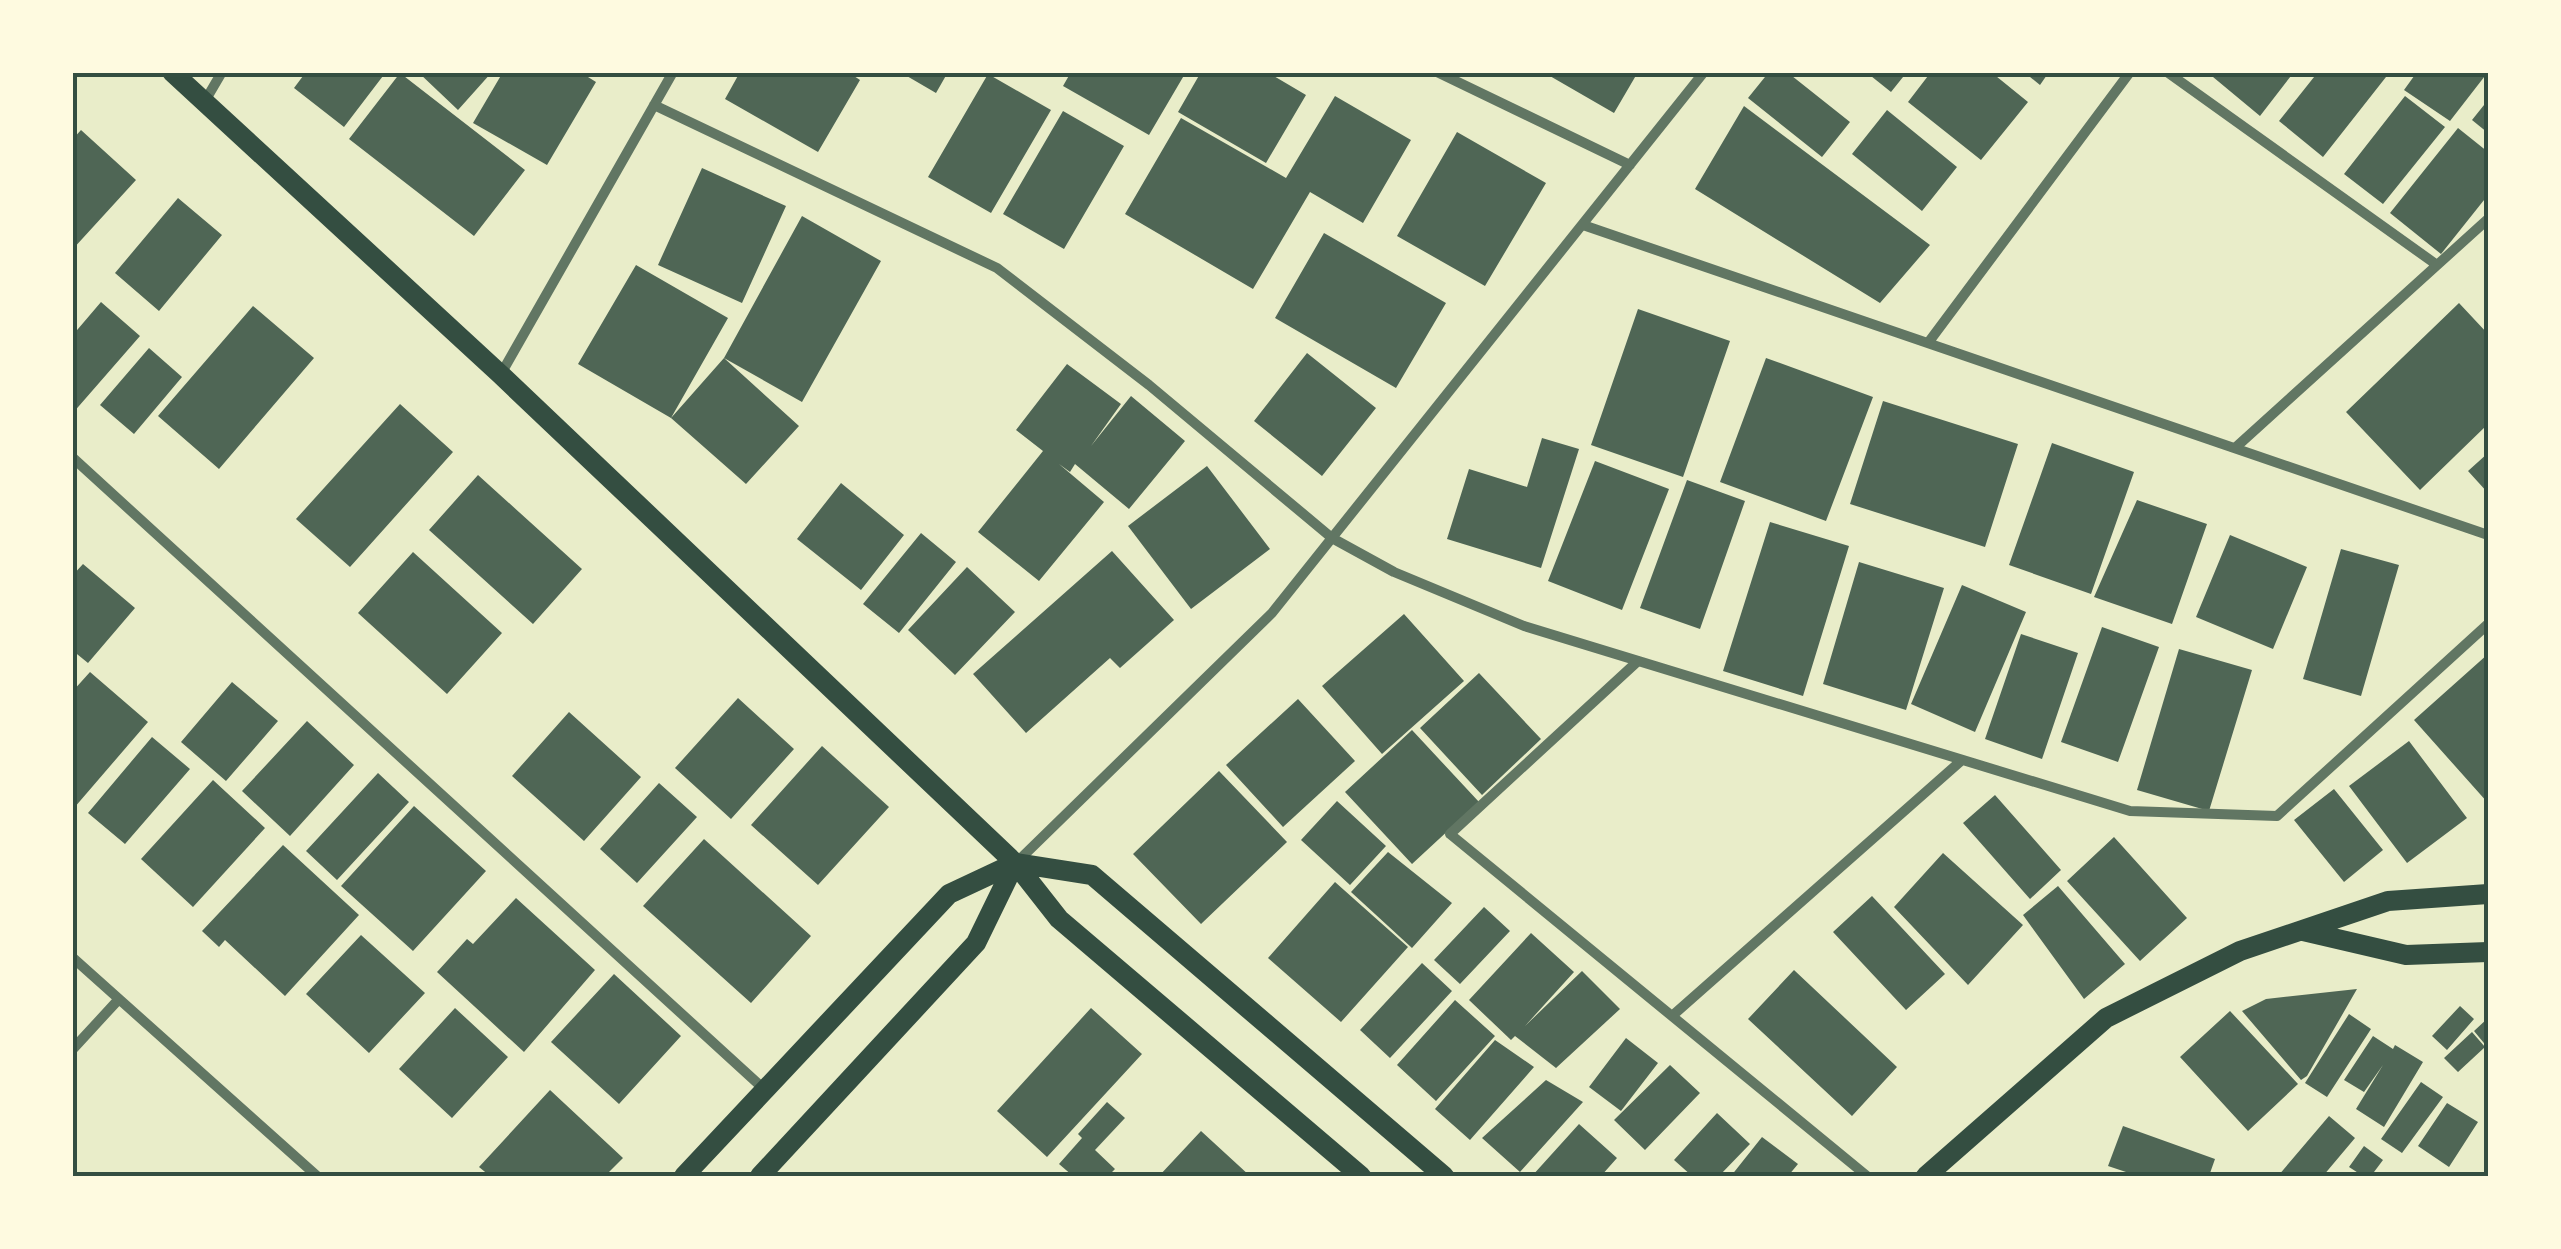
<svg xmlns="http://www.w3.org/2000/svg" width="2561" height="1249" font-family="Roboto,sans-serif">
  <rect width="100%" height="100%" fill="#e9edc9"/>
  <!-- building -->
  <path fill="#4f6655" d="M306 72H386L344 127 294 88Z
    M418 72H492L458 110Z
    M503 72H580L596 82 547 165 473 123Z
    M740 72H848L860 80 818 152 725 99Z
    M900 72H948L936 93Z
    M1071 72H1186L1149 135 1063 86Z
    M1201 72H1267L1306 95 1266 163 1178 112Z
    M1543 72H1638L1614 113Z
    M1769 72H1787L1850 122 1822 157 1748 98Z
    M1866 72H1907L1891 92Z
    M1931 72H1991L2028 102 1981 160 1908 102Z
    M2024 72H2049L2040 85Z
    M2207 72H2294L2260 116Z
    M2318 72H2382L2386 77 2323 157 2279 121Z
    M2417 72H2488L2450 121 2404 90Z
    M400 73 525 170 474 236 349 139Z
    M988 74 1051 110 991 213 928 177Z
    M1335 96 1411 140 1363 223 1310 192 1253 289 1125 214 1181 118 1286 178Z
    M2405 96 2445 127 2383 204 2344 174Z
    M2488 100V133L2472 120Z
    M1744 106 1930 245 1880 303 1695 189Z
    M1887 110 1957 167 1922 211 1852 154Z
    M1063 111 1124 146 1064 249 1003 214Z
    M2458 128 2488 152V195L2441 254 2390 213Z
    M81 130 136 180 72 250V140Z
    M1457 132 1546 183 1485 286 1397 236Z
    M702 168 786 206 742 303 658 265Z
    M178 198 222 235 159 311 115 273Z
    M802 216 881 261 802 402 724 358Z
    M1324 233 1446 303 1396 388 1275 318Z
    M636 265 728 318 671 418 578 364Z
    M101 302 140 336 72 414V336Z
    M2459 303 2488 334V424L2420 490 2346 412Z
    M253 306 314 358 219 469 158 416Z
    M1638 309 1730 341 1683 477 1591 445Z
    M149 348 182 377 134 434 100 405Z
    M1307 353 1376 408 1322 476 1254 421Z
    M724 358 799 426 746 484 671 418Z
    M1766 358 1873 397 1826 521 1720 482Z
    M1067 364 1121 404 1091 446 1131 396 1185 441 1129 509 1075 464 1070 472 1059 464 1104 502 1039 581 978 532 1043 451 1016 430Z
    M1883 401 2018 444 1985 547 1850 504Z
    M400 404 453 452 350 567 296 519Z
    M1542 438 1579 449 1541 568 1447 539 1469 469 1527 487Z
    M2052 443 2134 472 2091 594 2009 565Z
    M2488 453V493L2468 471Z
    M1595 461 1669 489 1622 610 1548 581Z
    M1207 466 1270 549 1191 609 1128 526Z
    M478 475 582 569 533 624 429 530Z
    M1687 480 1745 501 1700 629 1640 608Z
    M841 483 904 535 861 590 797 539Z
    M2137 500 2207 524 2172 624 2094 597Z
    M1770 522 1849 546 1803 696 1723 671Z
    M921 533 956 562 899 633 863 604Z
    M2230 535 2307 567 2273 649 2196 617Z
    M2341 549 2399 565 2361 696 2303 679Z
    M1112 551 1174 620 1120 668 1110 658 1026 733 973 674Z
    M413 552 502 633 447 694 358 613Z
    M1859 562 1944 588 1906 710 1823 684Z
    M83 564 135 608 88 663 72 650V576Z
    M967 567 1015 612 955 675 908 630Z
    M1962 585 2026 612 1975 732 1911 704Z
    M1404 614 1464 681 1382 754 1322 686Z
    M2102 627 2159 647 2118 762 2061 742Z
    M2021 634 2078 653 2042 759 1985 739Z
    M2179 649 2252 670 2209 811 2137 790Z
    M2488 654V803L2414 720Z
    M90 672 148 722 74 808 72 692Z
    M1479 673 1541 739 1482 795 1420 728Z
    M232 682 278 721 226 781 181 742Z
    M738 698 794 749 731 819 675 768Z
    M1298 699 1355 761 1283 827 1226 765Z
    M569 712 641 777 584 841 512 776Z
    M307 721 354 765 290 836 242 791Z
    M1412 730 1479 802 1412 864 1345 792Z
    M152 737 190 769 125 844 88 813Z
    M2409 741 2467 818 2407 863 2349 786Z
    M822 746 889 807 818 885 751 825Z
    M1219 771 1287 842 1201 924 1133 854Z
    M378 773 409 802 337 880 306 851Z
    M213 780 265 828 193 907 141 859Z
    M659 783 697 817 637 883 600 849Z
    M2334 789 2383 850 2344 882 2294 820Z
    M1995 795 2061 870 2030 899 1963 823Z
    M1337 801 1386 846 1350 885 1301 840Z
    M414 806 486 871 413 951 341 886Z
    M2114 837 2187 918 2140 961 2067 881Z
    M704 839 811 936 751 1003 643 906Z
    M283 845 359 915 285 996 225 940 219 947 202 931Z
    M1388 852 1452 903 1412 948 1351 892Z
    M1943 853 2023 925 1968 985 1894 907Z
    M1335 882 1408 947 1341 1022 1268 958Z
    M2058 886 2125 964 2084 999 2023 915Z
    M1872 896 1945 974 1906 1010 1833 932Z
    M516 898 595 970 524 1052 437 972 467 939 473 944Z
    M1484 907 1510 931 1460 984 1434 960Z
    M1531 933 1574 972 1525 1026 1582 971 1620 1009 1556 1068 1515 1036 1511 1040 1469 1000Z
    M361 935 425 993 369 1053 306 994Z
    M1422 963 1452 991 1390 1058 1360 1030Z
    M1794 970 1897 1067 1852 1116 1748 1019Z
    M614 974 681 1036 619 1104 551 1042Z
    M2357 989 2307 1076 2301 1080 2242 1011 2266 999Z
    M1455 1000 1495 1036 1436 1101 1397 1065Z
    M2460 1006 2474 1019 2447 1050 2432 1036Z
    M455 1008 508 1057 452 1118 399 1069Z
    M1091 1008 1142 1054 1047 1157 997 1111Z
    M2230 1011 2298 1084 2248 1131 2180 1057Z
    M2349 1014 2371 1029 2327 1097 2305 1083Z
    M2488 1018V1048L2474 1031Z
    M2472 1032 2485 1047 2458 1072 2444 1058Z
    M2373 1036 2393 1049 2395 1045 2423 1062 2384 1127 2356 1109 2383 1065 2364 1092 2344 1080Z
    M1626 1038 1658 1063 1621 1111 1589 1087Z
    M1495 1040 1534 1067 1470 1140 1435 1109Z
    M1670 1065 1700 1093 1645 1150 1614 1120Z
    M1546 1080 1583 1102 1520 1172 1482 1138Z
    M2421 1082 2443 1097 2402 1153 2381 1139Z
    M550 1090 623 1158 605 1176H490L479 1167Z
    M1107 1102 1125 1118 1095 1150 1115 1169 1108 1176H1073L1059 1164 1082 1138 1078 1134Z
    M2447 1103 2478 1122 2449 1167 2418 1146Z
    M1717 1113 1750 1144 1719 1176H1692L1674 1160Z
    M2329 1116 2355 1138 2323 1176H2278Z
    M1579 1124 1617 1158 1601 1176H1532Z
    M2123 1126 2215 1159 2209 1176H2138L2108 1166Z
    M1201 1131 1250 1176H1159Z
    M1762 1137 1798 1164 1788 1176H1731Z
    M2364 1146 2383 1160 2371 1176H2363L2349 1167Z"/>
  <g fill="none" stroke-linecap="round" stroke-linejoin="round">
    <!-- minor -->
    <path stroke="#617663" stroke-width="10" d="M1437 72 1630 165
      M2167 72 2437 265
      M205 101 222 72
      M654 105 997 268 1149 385 1332 538 1394 572 1524 626 2130 811 2277 816 2488 624
      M1583 225 2488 535
      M1928 343 2130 72
      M501 374 673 72
      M2235 448 2488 219
      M72 457 765 1090
      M1638 661 1450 834 1867 1176
      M1016 863 1272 613 1704 72
      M72 957 317 1176
      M1672 1016 1962 760
      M72 1050 119 999"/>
    <!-- secondary -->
    <path stroke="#344e41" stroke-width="20" d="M172 72 500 374 1015 863 1059 919 1361 1176
      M2303 931 2406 955 2488 952
      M684 1176 949 894 1015 863 1092 875 1444 1176
      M760 1176 976 943 1015 863
      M1926 1176 2106 1018 2240 951 2388 901 2488 894"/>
  </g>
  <!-- border -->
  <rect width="2561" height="1249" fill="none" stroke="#fefae0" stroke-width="150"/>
  <rect x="75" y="75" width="2411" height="1099" fill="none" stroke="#344e41" stroke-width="4"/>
</svg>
